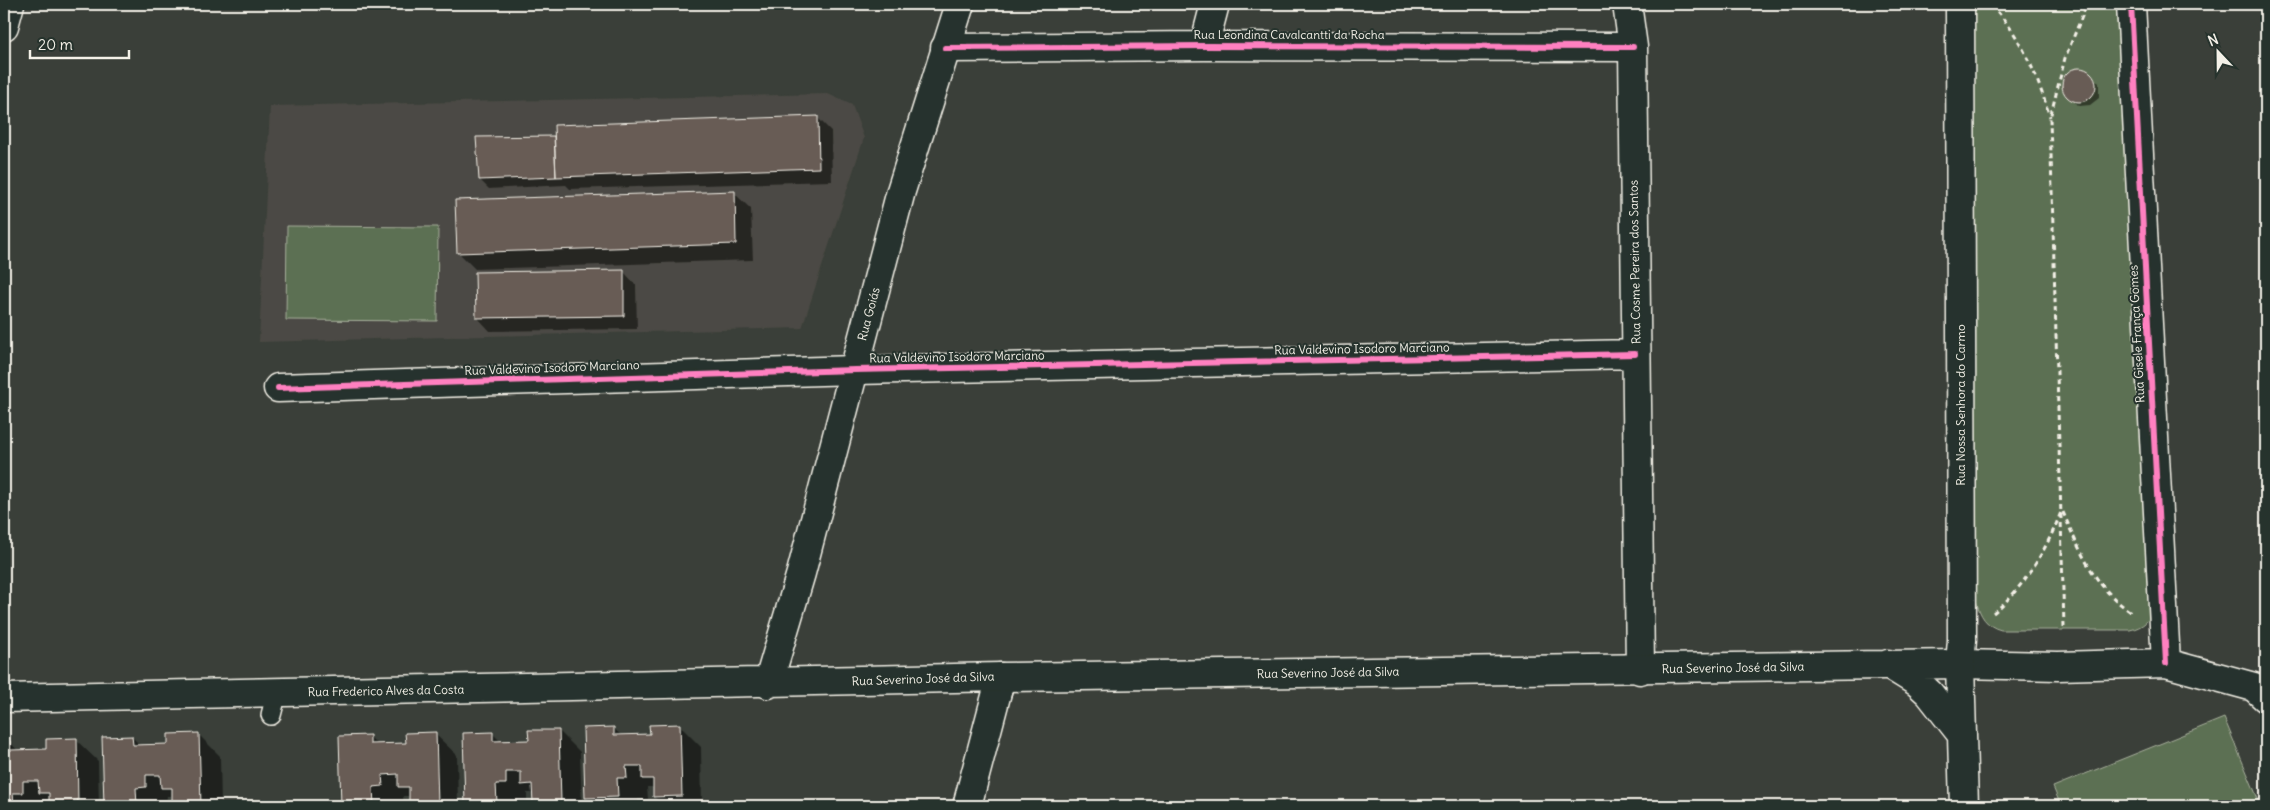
<svg xmlns="http://www.w3.org/2000/svg" width="2270" height="810" font-family="Delius,sans-serif">
  <rect width="100%" height="100%" fill="#3a3f39"/>
  <filter id="ink" filterUnits="userSpaceOnUse"><feTurbulence type="fractalNoise" baseFrequency=".02" numOctaves="2"/><feDisplacementMap in="SourceGraphic" scale="10" xChannelSelector="R" yChannelSelector="G"/><feConvolveMatrix kernelMatrix="1 2 1 2 8 2 1 2 1" color-interpolation-filters="sRGB"/></filter>
  <g filter="url(#ink)">
    <!-- built -->
    <path fill="#4b4a44" d="M828 94 852 105 864 138 802 328 259 342 270 106Z"/>
    <!-- green -->
    <path fill="#5c6f52" stroke="#a8b09d" d="M1972 4H2116L2154 608C2150 621 2143 627 2130 630H2001C1986 626 1980 616 1976 600Z
      M287 226 438 227 437 321 286 320Z
      M2224 718 2261 806H2061L2053 787Z"/>
    <!-- shadow -->
    <path fill="#0007" d="M2076 69 2086 70 2099 83V98L2090 105 2080 106 2075 103 2064 90V79L2071 71Z
      M817 117 831 131 832 181 570 189 566 185 489 189 480 180 553 137 556 140Z
      M734 193 751 209 753 260 475 269 458 252Z
      M623 271 636 285 637 329 490 331 477 317Z
      M679 725 701 747 702 806H664L654 797V789L652 787H647L648 799H638V806H595L586 798 613 728 622 736H651Z
      M559 731 580 752 582 806H538L534 802V795L531 793H527V805L468 806 466 804 493 734 501 742 530 741Z
      M435 734 457 755 458 806H412L408 796H403L404 806H343L341 737 369 736 378 745 407 744Z
      M199 735 220 756 221 806H173L171 796H167L166 806H105L104 738 132 737 141 746 170 745Z
      M76 740 98 761 99 806H51L49 802H44V806H4V743L10 742 18 751 47 750Z"/>
    <!-- building -->
    <path fill="#675b55" stroke="#f4f1e8" d="M2062 85a17 17 0 1 1 34 0a17 17 0 1 1-34 0Z
      M818 116 819 168 556 177 554 125Z
      M554 136 556 177 479 180 476 137Z
      M735 191 736 244 457 253 455 200Z
      M624 270V316L476 318 475 272Z
      M680 724 682 796 653 797V779H642V766H626L627 778H617L618 797 585 798 583 728 614 727V735L650 734 649 725Z
      M528 730H559L561 802 533 803 532 784 521 785V772H506V784H496L497 803 465 804 463 733 493 732V741L529 740Z
      M436 732 438 805H409V787H398V774L382 775 383 786 373 787 374 806H341L339 736 370 735V744L406 743 405 733Z
      M199 733 201 806H172V788H161L160 775H146V787L136 788 137 806H104L102 737 132 736 133 745 168 744V734Z
      M77 738 78 806H49V793H39L38 781H23V793H13L14 806H4V741H10V750L46 749V739Z"/>
    <g fill="none" stroke-linecap="round" stroke-linejoin="round">
      <!-- lane casing -->
      <g stroke="#f4f1e8" stroke-width="22">
        <path id="lane" d="M271 715 277 692"/>
      </g>
      <!-- street casing -->
      <g stroke="#f4f1e8" stroke-width="31">
        <path id="street" d="M1627 4 1633 47 1640 670
          M2131 4 2166 663
          M4 26 10 4
          M1204 46 1215 4
          M945 48 1204 46 1633 47
          M278 388 855 370 1635 354
          M1960 664 2058 666 2166 663 2254 687 2266 698
          M967 806 1001 677"/>
      </g>
      <!-- secondary casing -->
      <g stroke="#f4f1e8" stroke-width="31">
        <path id="secondary" d="M1960 4 1962 640 1960 664 1964 806
          M1888 664 1917 682 1929 693 1962 735
          M768 684 801 573 901 191 960 4
          M4 698 1001 677 1960 664"/>
      </g>
      <!-- path -->
      <path stroke="#f4f1e8" stroke-width="3" stroke-dasharray="5 4" stroke-linecap="butt" d="M1991 5C2022 36 2037 76 2050 117
        M2063 512C2079 550 2095 588 2131 612
        M1993 613C2024 588 2047 549 2061 512
        M2064 627 2050 118 2065 58 2087 4"/>
      <!-- lane -->
      <use href="#lane" stroke="#26332d" stroke-width="19"/>
      <!-- street -->
      <use href="#street" stroke="#26332d" stroke-width="28"/>
      <!-- secondary -->
      <use href="#secondary" stroke="#26332d" stroke-width="28"/>
      <!-- cycleway casing -->
      <g stroke="#26332d" stroke-width="9">
        <path id="cycleway" d="M2131 4 2166 663
          M945 48 1204 46 1633 47
          M278 388 855 370 1635 354"/>
      </g>
      <!-- cycleway -->
      <use href="#cycleway" stroke="#ff80c0" stroke-width="6"/>
    </g>
  </g>
  <g text-anchor="middle" stroke-width="4" stroke-linejoin="round" paint-order="stroke">
    <!-- street labels -->
    <g font-size="12" fill="#f4f1e8" stroke="#26332d">
      <text x="1289" y="39">Rua Leondina Cavalcantti da Rocha</text>
      <text transform="translate(1635 262) rotate(-91)" y="4">Rua Cosme Pereira dos Santos</text>
      <text transform="translate(869 314) rotate(-75)" y="4">Rua Goiás</text>
      <text transform="translate(2137 334) rotate(-93)" y="4">Rua Gisele França Gomes</text>
      <text transform="translate(1362 349) rotate(-1)" y="4">Rua Valdevino Isodoro Marciano</text>
      <text transform="translate(957 357) rotate(-1)" y="4">Rua Valdevino Isodoro Marciano</text>
      <text transform="translate(552 368) rotate(-2)" y="4">Rua Valdevino Isodoro Marciano</text>
      <text transform="translate(1961 405) rotate(-90)" y="4">Rua Nossa Senhora do Carmo</text>
      <text transform="translate(1733 668) rotate(-1)" y="4">Rua Severino José da Silva</text>
      <text transform="translate(1328 673) rotate(-1)" y="4">Rua Severino José da Silva</text>
      <text transform="translate(923 679) rotate(-2)" y="4">Rua Severino José da Silva</text>
      <text transform="translate(386 691) rotate(-1)" y="4">Rua Frederico Alves da Costa</text>
    </g>
  </g>
  <!-- margin -->
  <rect width="2270" height="810" fill="none" stroke="#26332d" stroke-width="20"/>
  <rect x="10" y="10" width="2250" height="790" fill="none" stroke="#f4f1e8" stroke-width="2" filter="url(#ink)"/>
  <!-- north arrow -->
  <g transform="translate(2218 52) rotate(338)" stroke="#26332d" stroke-width="4" paint-order="stroke">
  <path d="M0-4L9 19L0 12L-9 19Z" fill="#f4f1e8"/>
  <text y="-8" font-size="14" font-weight="bold" text-anchor="middle" fill="#f4f1e8">N</text>
  </g>
  <!-- scale -->
  <path d="M30 50v8h99v-8" fill="none" stroke="#f4f1e8" stroke-width="2.5"/>
  <text x="38" y="50" font-size="15" fill="#f4f1e8" stroke="#26332d" stroke-width="4" paint-order="stroke">20 m</text>
</svg>
